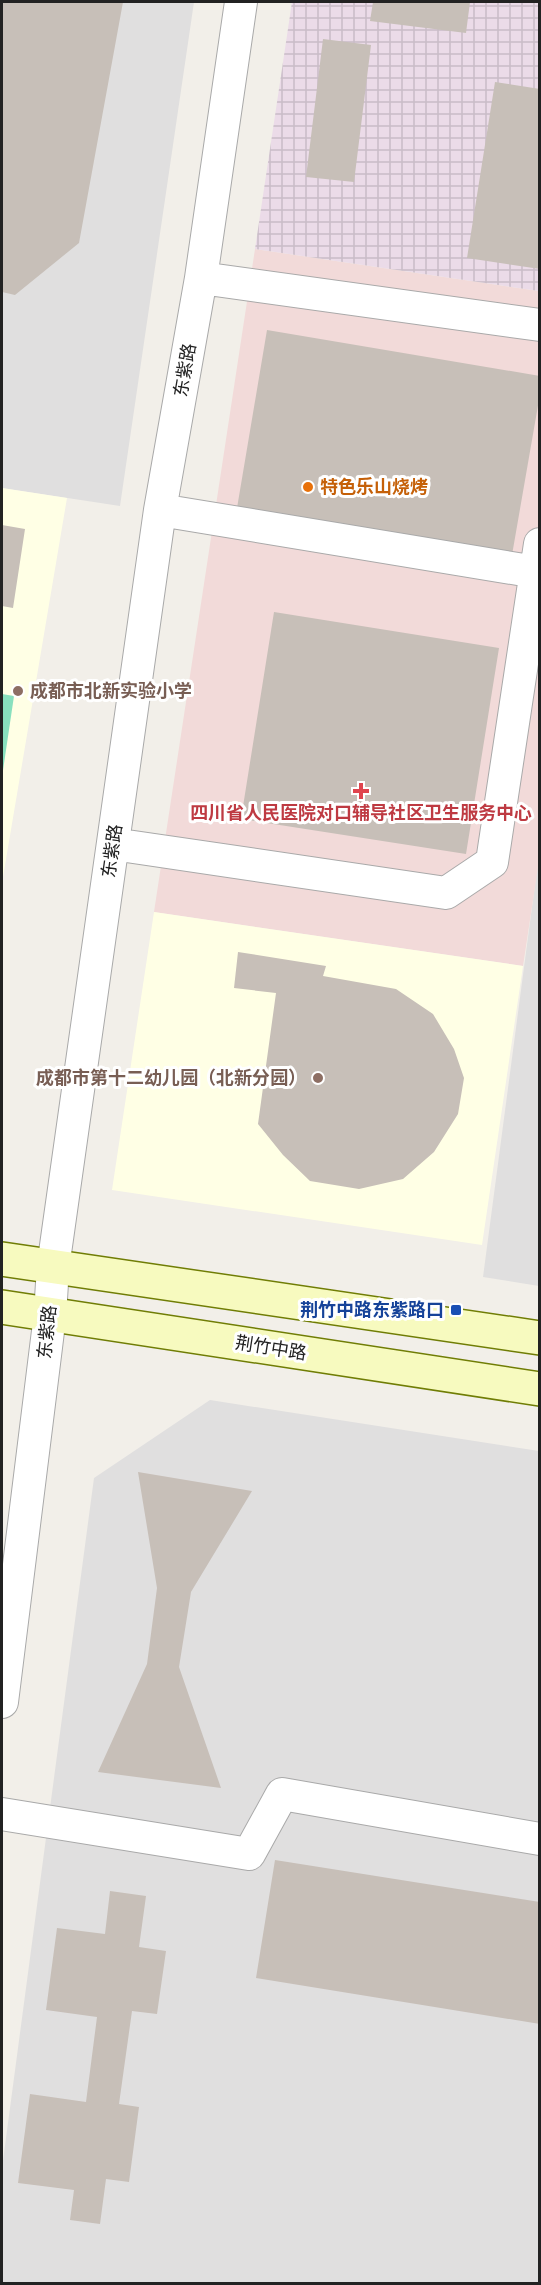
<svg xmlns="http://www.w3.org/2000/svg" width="541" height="2285" font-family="Poppins,'Noto Sans SC',sans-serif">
  <defs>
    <pattern id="industrial-grid" width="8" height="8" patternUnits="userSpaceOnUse" patternTransform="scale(1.5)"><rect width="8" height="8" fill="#ebdbe8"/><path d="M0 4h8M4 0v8" fill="none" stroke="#c9bcc7"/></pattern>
  </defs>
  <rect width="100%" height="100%" fill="#f2efe9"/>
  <!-- residential -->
  <path fill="#e0dfdf" d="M2 2H194L120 506 2 488Z
    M539 854 540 1286H539L483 1277Z
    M210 1400 539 1451V2283L2 2284V2168L94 1478Z"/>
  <!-- commercial -->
  <path fill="#f2dad9" d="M255 249 539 291 540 854 523 966 154 912Z"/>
  <!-- industrial -->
  <path fill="url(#industrial-grid)" d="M292 2H539V291L255 249Z"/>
  <!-- education -->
  <path fill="#ffffe5" d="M2 488 67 498 2 883Z
    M154 912 523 966 482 1245 112 1190Z"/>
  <!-- pitch -->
  <path fill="#88e0be" d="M2 694 14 696 2 777Z"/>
  <!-- building -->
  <path fill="#c7bfb8" d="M2 2H123L79 243 15 295 2 292Z
    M373 2H470L466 33 370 21Z
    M323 39 371 45 354 182 306 177Z
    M495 82 540 89V269L467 258Z
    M267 330 540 376V394L512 555 237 508Z
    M2 525 25 529 13 608 2 606Z
    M274 612 499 648 466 854 241 819Z
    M238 952 326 966 323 976 396 989 433 1014 454 1049 464 1078 458 1114 434 1152 403 1179 359 1189 310 1181 283 1155 258 1124 276 993 234 988Z
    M138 1472 252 1491 191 1592 179 1667 221 1788 98 1772 147 1664 157 1588Z
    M275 1860 540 1902V2024L256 1978Z
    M110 1891 146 1896 139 1947 166 1951 157 2014 132 2011 119 2104 139 2107 129 2182 106 2179 100 2224 70 2220 74 2190 18 2183 30 2094 86 2102 97 2017 46 2010 57 1928 105 1934Z"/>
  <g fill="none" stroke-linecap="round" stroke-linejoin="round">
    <!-- street casing -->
    <g stroke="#a9a9a9" stroke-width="34">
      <path id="street" d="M201 278 540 325
        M160 510 536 572
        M113 844 446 893 492 862 540 544
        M2 1702 50 1315 53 1267 160 510 201 278 241 2
        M2 1814 249 1854 282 1794 540 1839"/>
    </g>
    <!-- secondary casing -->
    <g stroke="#707d05" stroke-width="36">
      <path id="secondary" d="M2 1259 540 1338
        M2 1307 540 1389"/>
    </g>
    <!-- street -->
    <use href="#street" stroke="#fff" stroke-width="32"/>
    <!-- secondary -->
    <use href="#secondary" stroke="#f7fabf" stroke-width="33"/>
  </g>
  <!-- markers -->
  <circle fill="#e8710a" stroke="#fff" stroke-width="2" cx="308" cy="487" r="6"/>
  <g fill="#8d6e63" stroke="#fff" stroke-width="2">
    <circle cx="18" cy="691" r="6"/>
    <circle cx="318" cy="1078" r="6"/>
  </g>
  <path fill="#e0444e" stroke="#fff" stroke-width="2" d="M358 782h6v6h6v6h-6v6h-6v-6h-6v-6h6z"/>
  <rect fill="#1a4fb4" stroke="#fff" stroke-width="2" x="450" y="1304" width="12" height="12" rx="3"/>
  <g text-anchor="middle" stroke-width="6" stroke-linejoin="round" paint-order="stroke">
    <!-- street labels -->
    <g font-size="18" fill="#222" stroke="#fff">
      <text transform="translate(185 370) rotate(-80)" y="6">东紫路</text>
      <text transform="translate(112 851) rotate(-82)" y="6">东紫路</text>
      <text transform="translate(47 1332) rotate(-84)" y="6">东紫路</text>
      <text transform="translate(271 1348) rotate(9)" y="6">荆竹中路</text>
    </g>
    <!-- food labels -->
    <g font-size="18" font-weight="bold" fill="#c56008" stroke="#fff" text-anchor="start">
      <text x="320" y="493">特色乐山烧烤</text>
    </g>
    <!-- education labels -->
    <g font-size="18" font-weight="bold" fill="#785e54" stroke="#fff" text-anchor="start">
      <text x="30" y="697">成都市北新实验小学</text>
      <text x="306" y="1084" text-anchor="end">成都市第十二幼儿园（北新分园）</text>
    </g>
    <!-- health labels -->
    <g font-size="18" font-weight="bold" fill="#be3a42" stroke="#fff">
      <text x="361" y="819">四川省人民医院对口辅导社区卫生服务中心</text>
    </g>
    <!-- transit labels -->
    <g font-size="18" font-weight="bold" fill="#164399" stroke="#fff" text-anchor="end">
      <text x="444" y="1316">荆竹中路东紫路口</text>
    </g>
  </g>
  <!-- border -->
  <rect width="541" height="2285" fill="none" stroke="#222222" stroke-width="6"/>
</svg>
